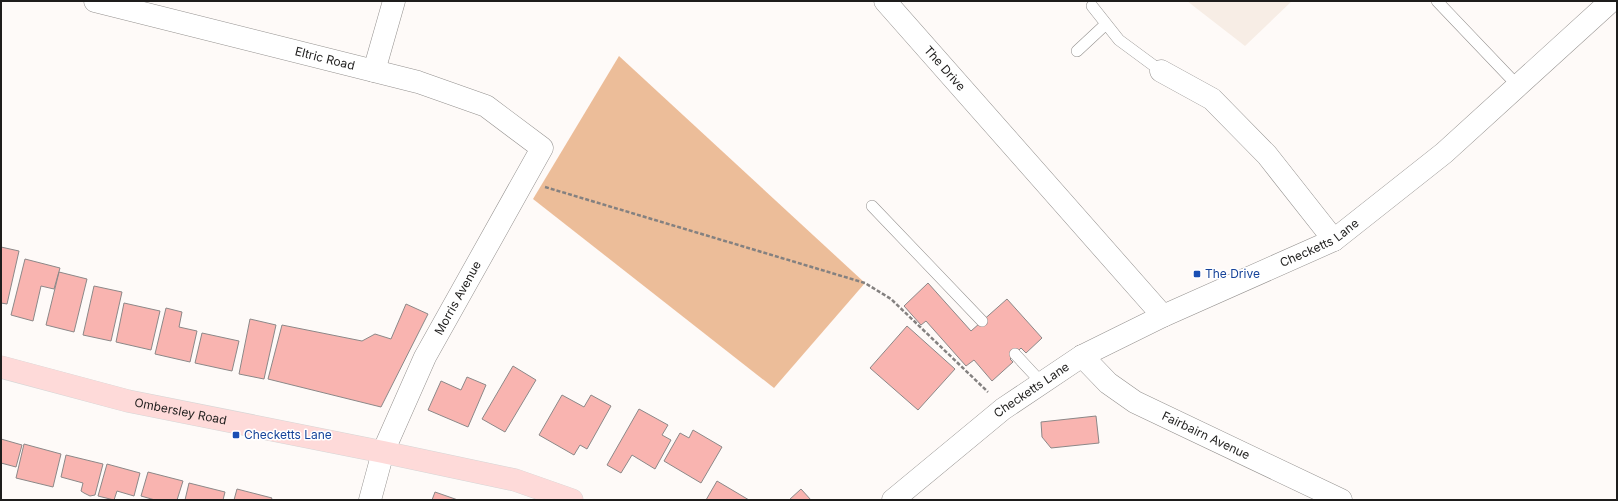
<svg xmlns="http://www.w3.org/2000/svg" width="1618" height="501" font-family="Inter,sans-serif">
  <rect width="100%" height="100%" fill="#fefaf8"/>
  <!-- built -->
  <path fill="#f7ede5" d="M1187 1H1292L1245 46Z"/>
  <!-- green -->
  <path fill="#ecbd99" d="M619 56 865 283 774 388 533 199Z"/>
  <!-- building -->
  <path fill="#f9b4b0" stroke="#8c8888" d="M1 247 19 251 7 304 1 303Z
    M25 259 60 268 54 289 41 286 33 321 11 315Z
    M59 272 87 279 74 332 46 325Z
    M928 283 971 331 1007 299 1042 338 1026 353 1021 348 1010 359 1013 362 992 381 974 360 966 366 926 321 921 325 904 306Z
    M94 286 122 292 111 341 83 335Z
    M124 303 160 311 151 350 116 342Z
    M406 304 428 314 381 407 268 379 282 325 362 341 375 334 391 339Z
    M166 308 182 312 179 327 197 331 190 362 155 354Z
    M250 319 276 325 264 379 239 374Z
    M907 326 955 369 918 410 870 368Z
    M202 333 239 341 232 371 195 363Z
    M513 366 536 380 505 432 482 419Z
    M467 377 486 385 468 427 428 410 441 381 461 390Z
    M562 395 584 407 591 395 611 406 587 449 580 445 574 455 539 435Z
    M639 409 668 425 662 435 671 440 655 469 632 455 621 473 607 465Z
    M1096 416 1099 443 1051 448 1042 437 1041 422Z
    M693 430 722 447 701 483 664 461 680 433 689 438Z
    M1 439 22 445 16 467 1 463Z
    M24 444 61 454 53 487 16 478Z
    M66 455 103 464 95 495 90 496 84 493 81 491 83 483 61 477Z
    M107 464 140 473 134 496 117 491 114 500 98 496Z
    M148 472 183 481 177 500H155L141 496Z
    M717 481 749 500H706Z
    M189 483 225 492 223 500H185Z
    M237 489 272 498 271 500H234Z
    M801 489 811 500H789Z
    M435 492 458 500H432Z"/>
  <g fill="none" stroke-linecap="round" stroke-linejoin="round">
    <!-- lane casing -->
    <g stroke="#94918f" stroke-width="12">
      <path id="lane" d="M1437 1 1518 86
        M1092 6 1119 40 1161 71
        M1077 51 1106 24
        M872 206 982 321
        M1015 354 1041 382"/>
    </g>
    <!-- street casing -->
    <g stroke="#94918f" stroke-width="23">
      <g id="street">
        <path id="s1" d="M95 1 418 82 486 106 542 148 425 357 383 452 370 500"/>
        <path id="s2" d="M885 1 1163 316"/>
        <path d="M374 71 394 1"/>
        <path d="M1161 71 1212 99 1267 155 1334 240"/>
        <path id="s3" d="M1082 356 1108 383 1135 402 1341 500"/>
        <path id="s4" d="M893 500 1003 409 1082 356 1163 316 1334 240 1444 153 1611 1"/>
      </g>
    </g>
    <!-- primary casing -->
    <g stroke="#d6d6d6" stroke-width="23">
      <g id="primary">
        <path id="s5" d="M1 367 128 401 383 452 515 480 572 500"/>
      </g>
    </g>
    <!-- path -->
    <path stroke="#848180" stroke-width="2.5" stroke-dasharray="4 2" stroke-linecap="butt" d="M545 187 865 283 891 299 988 392"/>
    <!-- lane -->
    <use href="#lane" stroke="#fff" stroke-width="11"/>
    <!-- street -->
    <use href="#street" stroke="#fff" stroke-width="22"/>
    <!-- primary -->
    <use href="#primary" stroke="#fedad9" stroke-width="22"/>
  </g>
  <!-- markers -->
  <g fill="#1a4fb4" stroke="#fff" stroke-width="1.5">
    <rect x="1193" y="270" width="8" height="8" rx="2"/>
    <rect x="232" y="431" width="8" height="8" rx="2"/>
  </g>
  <g text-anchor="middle" stroke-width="3" stroke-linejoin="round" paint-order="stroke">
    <!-- street labels -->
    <g font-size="12" fill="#1e1d1c" stroke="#fff">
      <text dy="4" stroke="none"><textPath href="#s1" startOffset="237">Eltric Road</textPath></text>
      <text dy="4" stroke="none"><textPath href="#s2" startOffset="90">The Drive</textPath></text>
      <text dy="4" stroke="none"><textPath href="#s4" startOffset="501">Checketts Lane</textPath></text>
      <text transform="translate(458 298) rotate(-61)" y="4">Morris Avenue</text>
      <text dy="4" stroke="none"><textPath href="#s4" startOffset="177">Checketts Lane</textPath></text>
      <text dy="4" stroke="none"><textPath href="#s5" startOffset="185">Ombersley Road</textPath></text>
      <text dy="4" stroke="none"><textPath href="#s3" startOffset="149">Fairbairn Avenue</textPath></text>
    </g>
    <!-- transit labels -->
    <g font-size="12" fill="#164399" stroke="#fff" text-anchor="start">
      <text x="1205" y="278">The Drive</text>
      <text x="244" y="439">Checketts Lane</text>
    </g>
  </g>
  <!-- border -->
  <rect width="1618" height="501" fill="none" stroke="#1e1d1c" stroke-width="4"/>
</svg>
